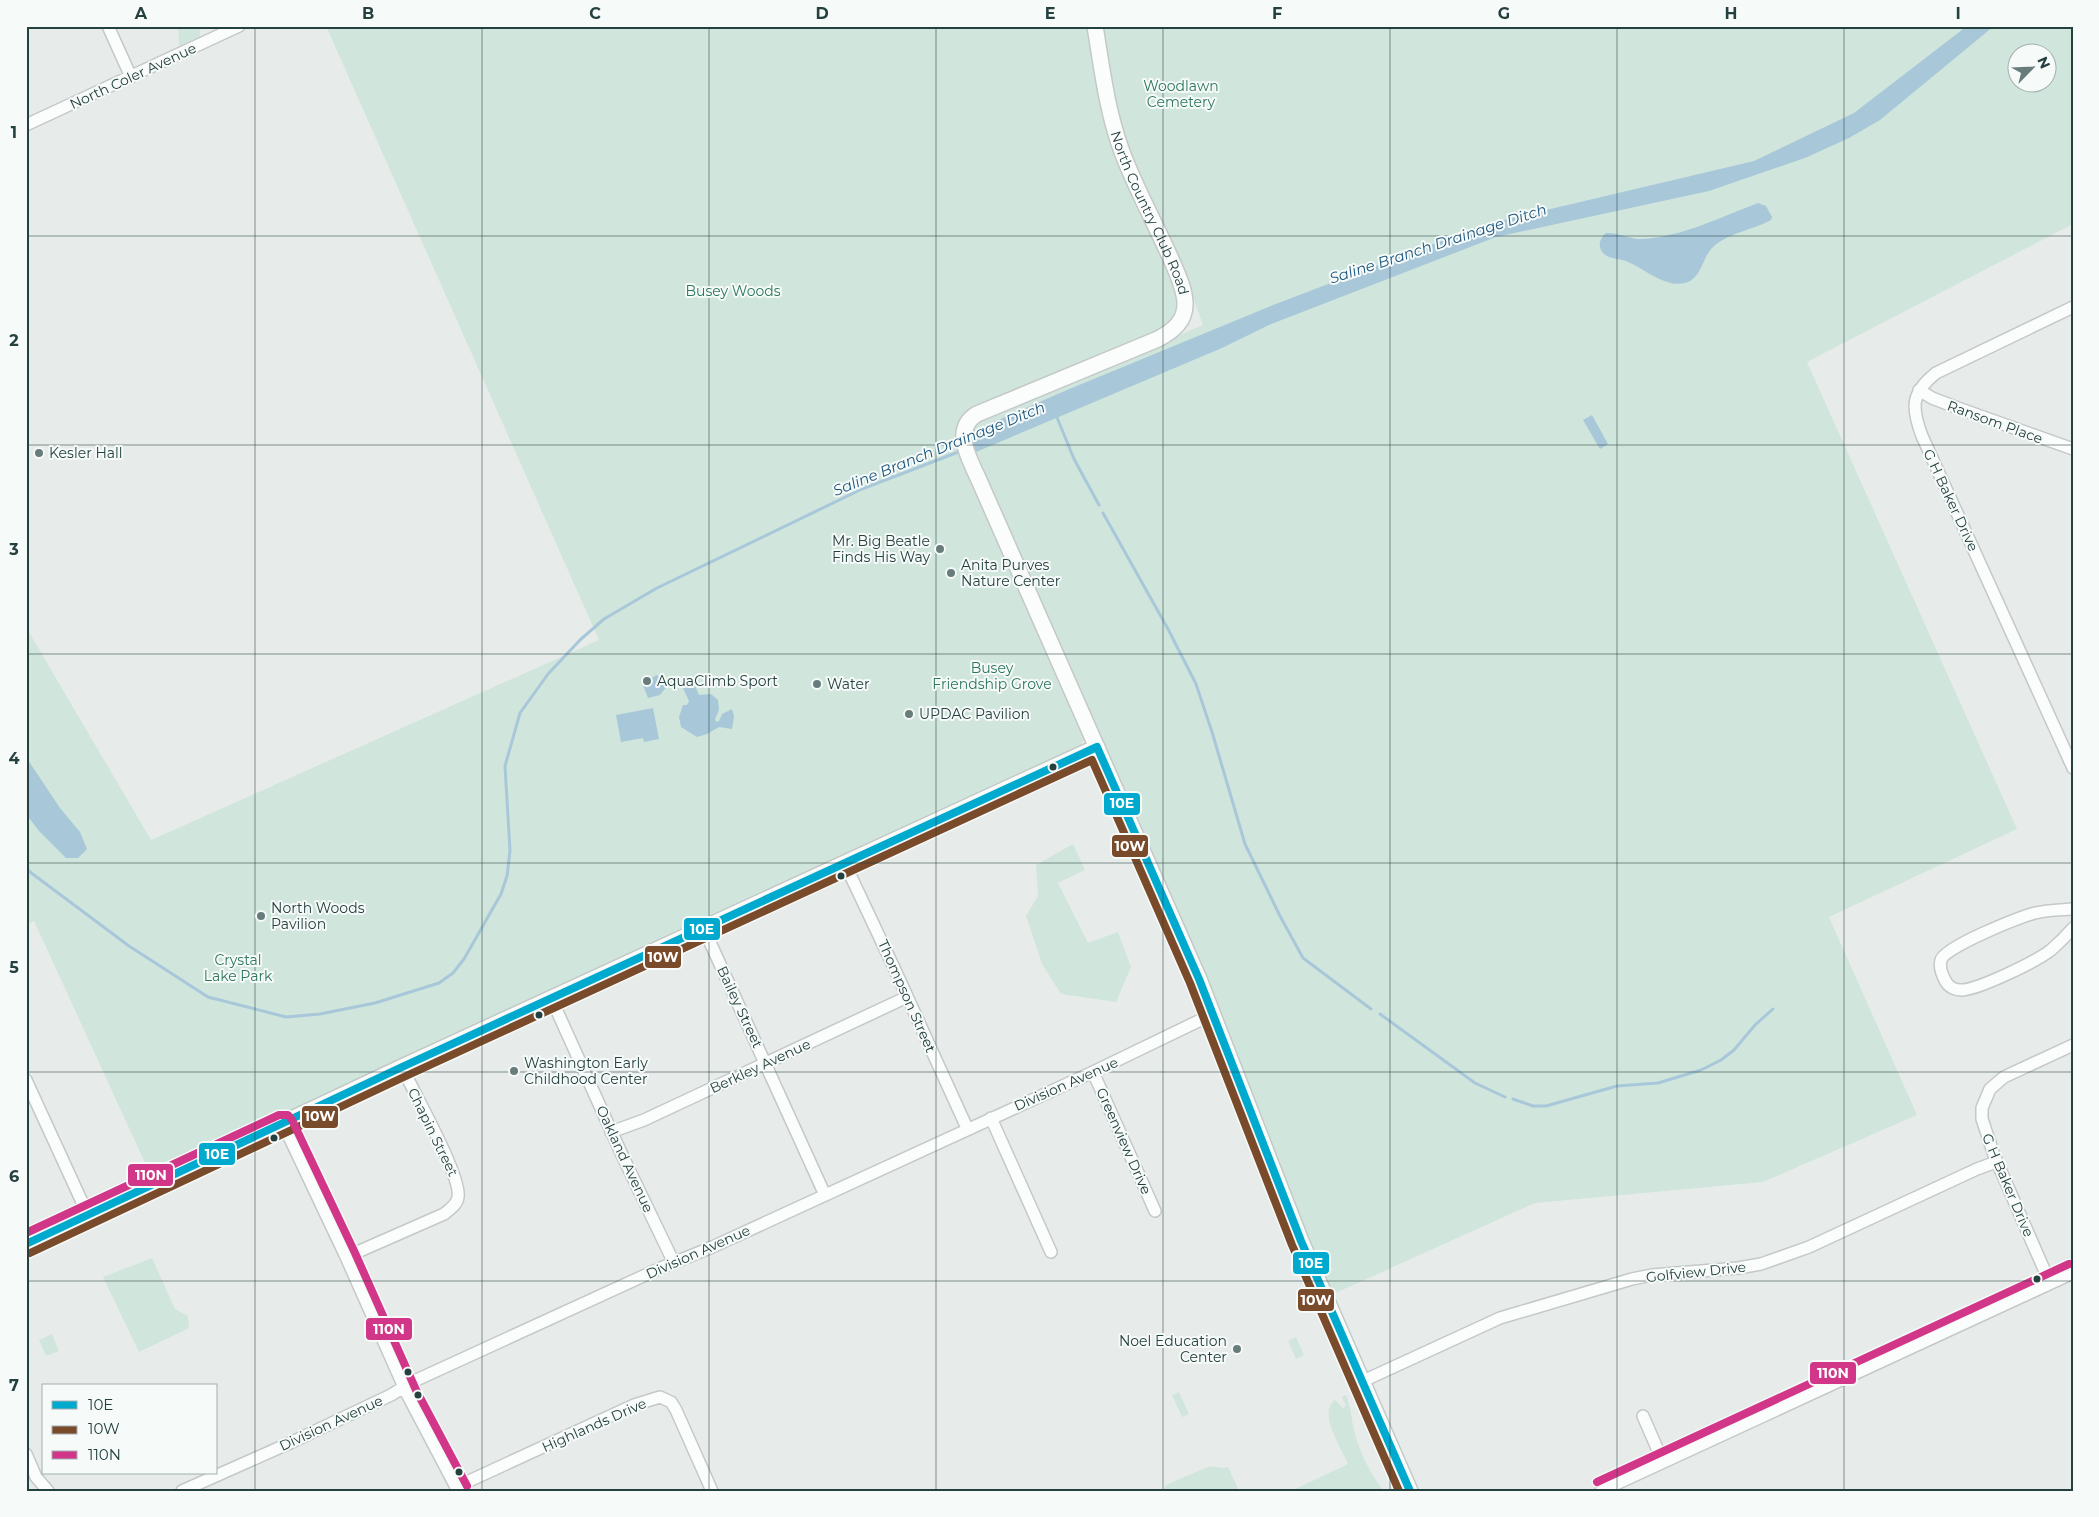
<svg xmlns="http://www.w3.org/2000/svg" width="2099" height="1517" font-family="Montserrat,sans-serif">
  <rect width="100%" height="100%" fill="#e7eceb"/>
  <!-- green -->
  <path fill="#d0e5dc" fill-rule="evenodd" d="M178 26H200V37L179 46Z
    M326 26H1095L1104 85 1179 278 1180 322 986 410 963 430 1084 728V740L1079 747 151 1176 34 921 26 925V627L151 840 599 640Z
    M1101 26H2073V224L1807 362 2017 829 1829 917 1917 1115 1763 1182 1535 1203 1331 1295 1286 1186 1238 1056 1149 845 1024 566 970 436 978 421 1203 325 1187 281 1135 167 1115 109ZM2016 52H2046V82H2016Z
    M1073 844 1085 870 1058 883 1088 943 1118 932 1131 967 1116 1002 1061 994 1042 964 1026 916 1038 896 1036 865Z
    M152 1258 175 1309 188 1316 189 1328 139 1352 103 1277Z
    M52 1334 59 1351 46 1356 39 1340Z
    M1296 1337 1304 1355 1296 1359 1288 1341Z
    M1179 1392 1189 1414 1182 1417 1172 1395Z
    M1346 1395C1351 1407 1351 1417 1354 1430 1359 1451 1370 1474 1384 1491H1291L1348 1464C1342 1448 1317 1413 1335 1400L1343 1408 1346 1406 1342 1397Z
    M1210 1466 1222 1468 1228 1467 1239 1491H1163L1166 1485Z"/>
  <!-- water -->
  <path fill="#a8c8da" d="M1967 26H1994L1880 120 1849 138 1805 158 1709 191 1496 237 1269 325 1222 348 976 452 970 436 971 432 1067 390 1273 305 1483 225 1754 161 1854 113Z
    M1758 203 1766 206 1772 217 1771 220C1753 230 1727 233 1712 248 1702 259 1701 279 1685 283 1665 288 1645 269 1628 262 1621 258 1609 260 1603 253 1597 246 1600 238 1606 233 1619 232 1631 240 1644 239 1683 236 1721 217 1758 203Z
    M1592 415 1608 444 1600 449 1583 420Z
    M657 675 668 685 660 695 648 698 642 683Z
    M694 683 699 695 711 694 718 700 719 710 715 719 716 722 719 721 722 714 732 709 734 716 732 729 719 727 707 734 697 737 681 727 679 717 683 705H687L689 701 683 688Z
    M653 708 659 739 644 742 643 738 621 742 616 715Z
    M26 757 60 808 80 832 87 849 78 858H66L39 831 26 814Z"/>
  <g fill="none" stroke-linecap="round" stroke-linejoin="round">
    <!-- stream -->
    <path stroke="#a8c8da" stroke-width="3" d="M1056 415 1074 459 1099 505
      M1103 513 1168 629 1196 684 1212 732 1245 844 1280 916 1303 958 1371 1009
      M26 869 129 946 208 997 286 1017 320 1014 375 1003 439 983 453 973 464 959 501 894 507 876 510 851 505 766 520 713 548 674 580 640 604 619 657 588 862 489 961 451
      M1380 1014 1475 1083 1505 1097
      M1513 1099 1533 1106H1546L1617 1086 1658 1083 1701 1070 1721 1060 1734 1050 1755 1025 1773 1009"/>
    <!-- minor casing -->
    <g stroke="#c4c9c8" stroke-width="14">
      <path id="minor" d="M108 26 131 77
        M26 125 239 26
        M2073 307 1936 373C1911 393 1911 407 1922 436L2073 768
        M1919 390 1932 398 1958 408 2073 449
        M845 864 896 972 967 1128
        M2073 909C2060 910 2047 910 2035 913 2020 917 1944 947 1941 960 1939 967 1942 975 1946 982 1949 987 1955 990 1961 990 1978 990 2037 961 2051 950 2059 943 2066 936 2073 928
        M704 929 825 1195
        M552 1000 623 1157 674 1263
        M1093 1072 1155 1211
        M26 1080 88 1215
        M991 1118 1051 1252
        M283 1124 346 1257 407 1394 458 1491
        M611 1132 644 1120 907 997
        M346 1257 444 1214C450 1209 457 1205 458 1197 462 1177 413 1091 402 1067
        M2050 1283 1994 1155 1982 1119V1108L1990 1089 2004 1077 2073 1045
        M1363 1381 1500 1318 1632 1279 1652 1275 1738 1268 1761 1264 1809 1247 1977 1169 1996 1162
        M1643 1416 1663 1462
        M26 1454 36 1477 48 1491
        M456 1487 634 1405 660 1397 671 1402 676 1410 712 1491
        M182 1491 292 1442 391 1395 412 1382 663 1267 710 1248 1093 1072 1213 1014
        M1601 1491 2073 1273"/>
    </g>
    <!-- tertiary casing -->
    <g stroke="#c4c9c8" stroke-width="18">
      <g id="tertiary">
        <path id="s1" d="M1095 26C1102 69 1107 111 1122 152 1136 189 1155 223 1171 259 1177 273 1184 287 1185 302 1186 321 1173 331 1158 339L977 414C949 431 973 464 982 487L1199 979 1301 1241 1410 1491"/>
        <path d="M26 1244 402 1067 1097 747"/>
      </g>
    </g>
    <!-- minor -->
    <use href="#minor" stroke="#fbfcfc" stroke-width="11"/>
    <!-- tertiary -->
    <use href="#tertiary" stroke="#fbfcfc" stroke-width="15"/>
    <!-- bus-1 casing -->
    <g stroke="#f6faf9" stroke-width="11">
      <path id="bus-1" d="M26 1244 402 1067 1097 747 1199 979 1301 1241 1410 1491"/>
    </g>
    <!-- bus-2 casing -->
    <g stroke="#f6faf9" stroke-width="11">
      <path id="bus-2" d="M30 1253 406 1076 1092 760 1190 983 1292 1245 1399 1491"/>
    </g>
    <!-- bus-3 casing -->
    <g stroke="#f6faf9" stroke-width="11">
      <path id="bus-3" d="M26 1233 279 1115H288L292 1120 355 1253 416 1390 467 1486
        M1597 1482 2069 1264"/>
    </g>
    <!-- bus-1 -->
    <use href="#bus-1" stroke="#00a9ce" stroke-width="8"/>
    <!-- bus-2 -->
    <use href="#bus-2" stroke="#7a4b2a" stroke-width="8"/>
    <!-- bus-3 -->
    <use href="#bus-3" stroke="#d23689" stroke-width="8"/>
  </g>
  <!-- grid -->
  <path fill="none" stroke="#24403f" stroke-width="1" stroke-opacity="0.55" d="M255 26V1491M482 26V1491M709 26V1491M936 26V1491M1163 26V1491M1390 26V1491M1617 26V1491M1844 26V1491M26 236H2073M26 445H2073M26 654H2073M26 863H2073M26 1072H2073M26 1281H2073"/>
  <!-- markers -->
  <g fill="#687c7b" stroke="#f6faf9" stroke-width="2">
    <circle cx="39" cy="453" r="5"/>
    <circle cx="940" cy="549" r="5"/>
    <circle cx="951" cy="573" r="5"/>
    <circle cx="647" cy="681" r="5"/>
    <circle cx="817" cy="684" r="5"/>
    <circle cx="909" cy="714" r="5"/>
    <circle cx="261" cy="916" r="5"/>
    <circle cx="514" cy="1071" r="5"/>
    <circle cx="1237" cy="1349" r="5"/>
  </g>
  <g fill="#24403f" stroke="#f6faf9" stroke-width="2">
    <circle cx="1053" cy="767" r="4.5"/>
    <circle cx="841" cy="876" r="4.5"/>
    <circle cx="539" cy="1015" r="4.5"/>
    <circle cx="274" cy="1138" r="4.5"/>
    <circle cx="2037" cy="1279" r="4.5"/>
    <circle cx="408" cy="1372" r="4.5"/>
    <circle cx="418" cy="1395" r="4.5"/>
    <circle cx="459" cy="1472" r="4.5"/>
  </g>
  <g text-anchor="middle" stroke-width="4" stroke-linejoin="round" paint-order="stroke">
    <!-- street labels -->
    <g font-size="14" fill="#24403f" stroke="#f6faf9">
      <text transform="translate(133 76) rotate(-25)" y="5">North Coler Avenue</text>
      <text dy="5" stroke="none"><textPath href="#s1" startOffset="196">North Country Club Road</textPath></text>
      <text transform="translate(1995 422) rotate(20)" y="5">Ransom Place</text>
      <text transform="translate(1951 500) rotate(65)" y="5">G H Baker Drive</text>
      <text transform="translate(907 996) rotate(66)" y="5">Thompson Street</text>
      <text transform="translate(740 1007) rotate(65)" y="5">Bailey Street</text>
      <text transform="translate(760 1066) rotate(-25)" y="5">Berkley Avenue</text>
      <text transform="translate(1066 1084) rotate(-24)" y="5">Division Avenue</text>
      <text transform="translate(433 1132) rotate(64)" y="5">Chapin Street</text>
      <text transform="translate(1124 1141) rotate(66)" y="5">Greenview Drive</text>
      <text transform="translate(625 1159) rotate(65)" y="5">Oakland Avenue</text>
      <text transform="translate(2008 1185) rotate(67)" y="5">G H Baker Drive</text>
      <text transform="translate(698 1252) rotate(-24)" y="5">Division Avenue</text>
      <text transform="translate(1696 1272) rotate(-6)" y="5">Golfview Drive</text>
      <text transform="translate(331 1423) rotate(-25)" y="5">Division Avenue</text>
      <text transform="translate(594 1425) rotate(-24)" y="5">Highlands Drive</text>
    </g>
    <!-- park labels -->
    <g font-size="14" fill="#2d785c" stroke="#f6faf9">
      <text x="1181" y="91">Woodlawn<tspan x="1181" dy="16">Cemetery</tspan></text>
      <text x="733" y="296">Busey Woods</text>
      <text x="992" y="673">Busey<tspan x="992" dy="16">Friendship Grove</tspan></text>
      <text x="238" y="965">Crystal<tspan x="238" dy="16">Lake Park</tspan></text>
    </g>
    <!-- poi labels -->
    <g font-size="14" fill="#24403f" stroke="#f6faf9" text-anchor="start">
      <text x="49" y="458">Kesler Hall</text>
      <text x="930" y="546" text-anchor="end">Mr. Big Beatle<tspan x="930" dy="16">Finds His Way</tspan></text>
      <text x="961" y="570">Anita Purves<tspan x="961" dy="16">Nature Center</tspan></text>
      <text x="657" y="686">AquaClimb Sport</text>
      <text x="827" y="689">Water</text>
      <text x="919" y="719">UPDAC Pavilion</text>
      <text x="271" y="913">North Woods<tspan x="271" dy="16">Pavilion</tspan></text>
      <text x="524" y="1068">Washington Early<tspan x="524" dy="16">Childhood Center</tspan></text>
      <text x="1227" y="1346" text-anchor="end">Noel Education<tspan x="1227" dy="16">Center</tspan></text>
    </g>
    <!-- water labels -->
    <g font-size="15" font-style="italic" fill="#1c567e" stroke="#f6faf9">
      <text transform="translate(1438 244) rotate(-18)" y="5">Saline Branch Drainage Ditch</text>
      <text transform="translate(939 449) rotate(-22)" y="5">Saline Branch Drainage Ditch</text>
    </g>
  </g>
  <g stroke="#f6faf9" stroke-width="2">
    <rect x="1103" y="792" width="38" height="24" rx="5" fill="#00a9ce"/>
    <rect x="1111" y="834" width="38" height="24" rx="5" fill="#7a4b2a"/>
    <rect x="683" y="917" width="38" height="24" rx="5" fill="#00a9ce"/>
    <rect x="644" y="945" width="38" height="24" rx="5" fill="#7a4b2a"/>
    <rect x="301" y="1105" width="38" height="24" rx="5" fill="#7a4b2a"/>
    <rect x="198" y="1142" width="38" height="24" rx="5" fill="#00a9ce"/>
    <rect x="127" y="1163" width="47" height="24" rx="5" fill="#d23689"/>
    <rect x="1292" y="1251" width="38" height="24" rx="5" fill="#00a9ce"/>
    <rect x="1297" y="1288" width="38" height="24" rx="5" fill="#7a4b2a"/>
    <rect x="365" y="1317" width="48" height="24" rx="5" fill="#d23689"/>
    <rect x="1809" y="1361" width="48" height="24" rx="5" fill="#d23689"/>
  </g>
  <g font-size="14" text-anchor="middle" font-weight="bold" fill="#fff">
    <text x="1122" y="808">10E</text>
    <text x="1130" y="851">10W</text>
    <text x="702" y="934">10E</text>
    <text x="663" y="962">10W</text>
    <text x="320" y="1121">10W</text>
    <text x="217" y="1159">10E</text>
    <text x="151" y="1180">110N</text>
    <text x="1311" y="1268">10E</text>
    <text x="1316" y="1305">10W</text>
    <text x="389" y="1334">110N</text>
    <text x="1833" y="1378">110N</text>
  </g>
  <!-- border -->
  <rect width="2099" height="1517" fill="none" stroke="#f6faf9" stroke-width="55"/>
  <!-- legend -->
  <rect x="42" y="1384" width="175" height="90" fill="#f6faf9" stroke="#a2b0af"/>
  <rect x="52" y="1401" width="25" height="8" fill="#00a9ce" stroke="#a2b0af"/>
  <text x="88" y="1410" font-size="15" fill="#24403f">10E</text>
  <rect x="52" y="1426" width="25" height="8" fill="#7a4b2a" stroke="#a2b0af"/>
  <text x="88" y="1434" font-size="15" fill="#24403f">10W</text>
  <rect x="52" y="1451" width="25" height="8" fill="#d23689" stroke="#a2b0af"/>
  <text x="88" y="1460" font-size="15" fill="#24403f">110N</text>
  <!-- north arrow -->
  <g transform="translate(2032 68) rotate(66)"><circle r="24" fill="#f6faf9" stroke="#a2b0af"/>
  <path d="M0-4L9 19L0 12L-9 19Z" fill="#687c7b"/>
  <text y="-8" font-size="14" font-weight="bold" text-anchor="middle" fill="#24403f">N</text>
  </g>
  <rect x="28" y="28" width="2044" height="1462" fill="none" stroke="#24403f" stroke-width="2"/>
  <g font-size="16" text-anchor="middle" font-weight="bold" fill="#24403f">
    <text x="141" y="19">A</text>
    <text x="368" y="19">B</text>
    <text x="595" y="19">C</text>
    <text x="822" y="19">D</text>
    <text x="1050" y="19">E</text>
    <text x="1277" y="19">F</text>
    <text x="1504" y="19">G</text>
    <text x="1731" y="19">H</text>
    <text x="1958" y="19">I</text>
    <text x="14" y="138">1</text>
    <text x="14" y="346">2</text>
    <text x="14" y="555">3</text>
    <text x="14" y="764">4</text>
    <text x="14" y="973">5</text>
    <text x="14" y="1182">6</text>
    <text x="14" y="1391">7</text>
  </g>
</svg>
